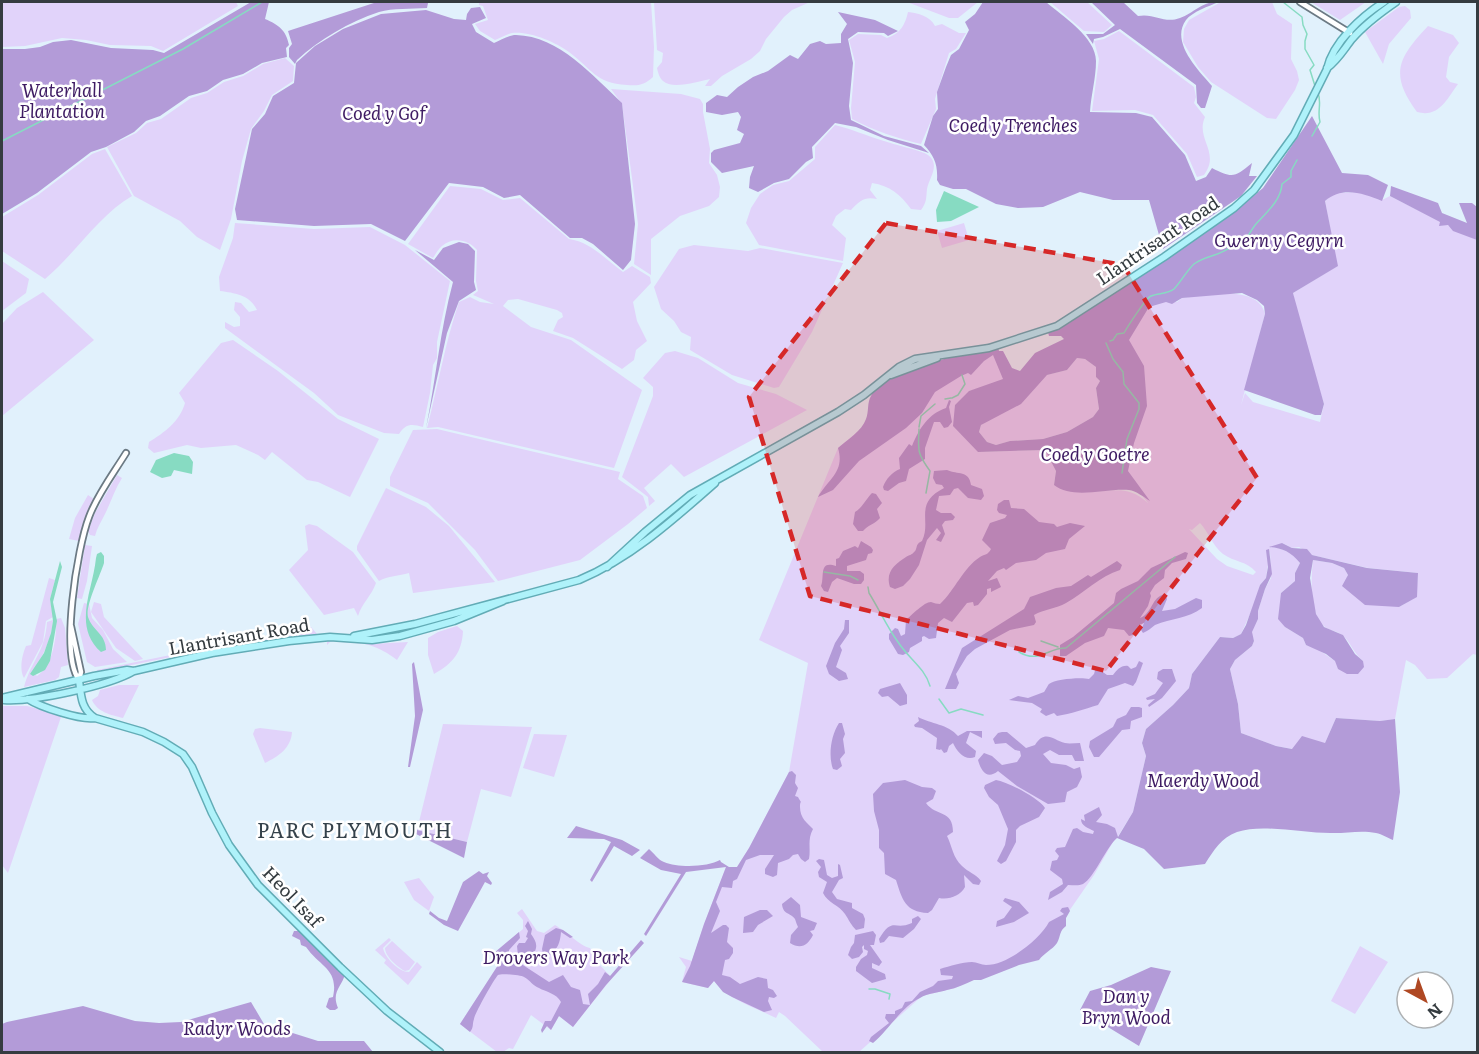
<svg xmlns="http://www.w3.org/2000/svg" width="1479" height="1054" font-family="Literata,serif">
  <rect width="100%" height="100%" fill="#e1f1fc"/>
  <!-- green -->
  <path fill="#e1d3fa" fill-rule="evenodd" d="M2 2H236L238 6 163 51 151 46 110 45 86 40 62 38 25 46 2 47Z
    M479 2H651L654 47 653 77C644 85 639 86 627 85 595 83 592 69 569 52 555 42 530 31 512 33 507 34 500 38 495 40L480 31 475 24 488 20 483 6 479 5Z
    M654 2H810L792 10 784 17 766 39 760 51 751 59 722 76 711 86H705L710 79C700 81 672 90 663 81 660 79 658 73 657 68L662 62 663 53 657 50Z
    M907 2H978L958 18H949Z
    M1050 2H1087L1112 25 1104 32 1084 31Z
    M1227 2H1272L1277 14 1292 24 1291 59 1297 71 1299 80 1295 90 1276 119 1267 118 1211 82 1198 67 1183 42 1184 29 1189 20 1219 3Z
    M1311 2H1366L1340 20Z
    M1405 6 1410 10 1411 18 1389 44 1383 64 1365 32 1399 7Z
    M908 12C918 13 930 16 935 26L942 24 959 33H966L956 49 949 53 935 99 936 109 921 144C896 138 875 131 852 119L851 108 855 62 849 40 858 34 881 35 887 38C901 33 905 25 908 12Z
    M1428 26 1453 35 1459 43 1449 57 1446 77 1450 82 1458 84C1447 99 1439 118 1417 112 1389 74 1398 58 1428 26Z
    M1119 31 1194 87 1196 97 1194 103 1205 117C1195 139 1221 152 1204 175L1197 177 1187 154 1153 115 1135 110 1092 111 1099 59 1094 41 1104 39Z
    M285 58 294 66 293 81 272 95 264 111 251 129 242 161 231 219 220 250 197 237 180 221 134 196 107 147 136 133 147 123 161 119 191 98 207 93 224 82 243 76 263 64Z
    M611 89 681 94 700 99 703 104V112L710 149 709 163 717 175 720 187 719 197 709 206 680 216 651 239V275L634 264 638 224 631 171 622 104Z
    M835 125C852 129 867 136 884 141 892 144 923 151 928 155 941 165 929 178 927 189 926 198 927 202 921 210L911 209C900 194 890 186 872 183L870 190 877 199C865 196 859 201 851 210L845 209 836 216 832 225 846 238 843 261 759 245 746 223 751 208 760 194 773 185 789 181 815 159V147Z
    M105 149 132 196C100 214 74 255 45 279L2 251V217L38 195 92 154Z
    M450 186 481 189 503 200 520 198 569 239C591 242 605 259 623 272L632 266 650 277 651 283 633 302 637 321 647 341 636 350 634 360 622 369 573 338 553 331 558 320 563 317 562 313 557 310 518 299 508 300 503 306 531 327 571 340 642 390 614 468 438 427 427 428C438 386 445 343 459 302L470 297 480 302 494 304 473 295 478 291 476 281 477 250C469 240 453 236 442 246 438 249 435 255 433 258L408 244Z
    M1361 192 1382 200 1390 196 1477 240V655L1473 654 1447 678 1427 679 1415 665 1406 660 1395 719 1380 721 1336 718 1325 743 1293 749 1276 746 1241 733 1238 704 1230 669 1235 660 1252 646 1254 641 1251 632 1258 619V611L1265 589 1271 578 1270 551 1266 578 1260 585 1256 601 1241 634 1233 638 1220 637 1192 674 1189 688 1173 705 1146 729 1142 743 1146 756 1133 812 1117 838 1113 842 1094 875 1067 914 1053 940 955 988 922 996 859 1052H823L785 1016 779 1012 776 1018C754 1007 729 1000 714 981L708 988 682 982 686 967 679 957 692 961 704 924 726 867H737L749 848 789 772 808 663 759 640 838 448 926 375 999 352 1009 381 969 391 978 452 1045 450 1056 471 1054 485C1063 487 1072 491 1082 491 1109 494 1125 482 1148 503L1126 476 1123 339 1146 301 1177 302 1182 298C1206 295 1258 284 1265 314L1241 405 1245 393 1253 402 1320 422 1324 404 1301 330 1293 293 1337 266 1325 201 1334 193ZM1200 523C1209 533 1212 545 1223 554 1234 562 1247 561 1256 572L1253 575 1227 566 1217 559 1189 529 1192 530ZM1282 543 1292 548 1299 547 1312 555 1368 568 1418 573 1416 597 1399 607 1346 580 1348 575 1344 568 1332 563 1313 560C1311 577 1309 615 1325 627 1330 631 1338 631 1342 635 1350 641 1354 654 1363 661H1335L1316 648 1306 645 1303 638 1285 627 1281 593 1295 581V573L1300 563 1293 554 1279 548Z
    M235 223 314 229 370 227 405 245 450 281 437 342V358L433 365 430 393 423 427C412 424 406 423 399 434L384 433 338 415 314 393 225 328V322L234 327 240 326V317L234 310 235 302 241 303 249 312 257 310C250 295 235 293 220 291L219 277 233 238Z
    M964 223 969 240 942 248 937 231Z
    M694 245 748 251 760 248 843 263 812 332 779 387 774 388 732 375 690 350 691 337 681 332 674 321 661 309 654 287 679 249Z
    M2 261 29 279 26 293 2 311Z
    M43 292 94 340 2 416V324L17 308Z
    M233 340 278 371 338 419 379 439 350 497 318 482 307 480 272 452 265 460 258 455 236 445 201 448 187 445 154 453 148 448 149 442C164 433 180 421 185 403L179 393 221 343Z
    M675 351 698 358 738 383 776 394 807 410 684 477 671 464 644 488 655 501 649 506 648 497 622 477 653 396V387L643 378 665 353Z
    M1077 358 1085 359 1096 367V377L1100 381 1096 388 1099 409 1093 417 1067 432 1043 439 1010 441 996 445 987 442 979 432 981 425 1047 375 1067 370Z
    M437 429 620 472 618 479 643 496 647 508 628 524 580 560 498 581 475 550 428 503 390 486V477L413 430Z
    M117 475 122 478C115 489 111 502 105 514 101 522 97 528 95 536L90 535 88 531 95 513Z
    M386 488 426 507 449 526 495 582 413 593 409 573C399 576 388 576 379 581L357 550V546Z
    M88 495 94 499 85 518 79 541 69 539 75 518Z
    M309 524 317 526 353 552 376 583C372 595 362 603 358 616L354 608 324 615 289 570 308 550 305 526Z
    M85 545 92 546 87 581 82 599 77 598Z
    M49 578 55 580 50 599 53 617 46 621 43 642 24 678C19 670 22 655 26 646L31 645Z
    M94 602 101 604 104 617 143 659 135 661 116 648 91 612Z
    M84 603 89 604 92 618 103 630 113 649 127 662 95 667 87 662 78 624Z
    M61 618 65 628 68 665 61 667 59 677 55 680 24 687C31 661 45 652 47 622L53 620C52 638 43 657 32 672L37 676C53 666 57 637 56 619Z
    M457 626 463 631C462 653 452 664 434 674L428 655V638L438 632Z
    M311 627 317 634C243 639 170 658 97 672V670L195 650 305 630Z
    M327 641 371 644 408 642 397 660C375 643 358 641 330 642L327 645Z
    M119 685H139L123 718C111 715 97 712 92 700L98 696 100 690Z
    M2 706H27L58 714 61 717 8 873 2 865Z
    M443 724 532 727 511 797 481 789 467 842 417 830Z
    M260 728 292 732C291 748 279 756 265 763L253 734 255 729Z
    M534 734 567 735 554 777 523 768Z
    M419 878 434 897 429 911 414 900 404 882Z
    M522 909 537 931 544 933 555 925C566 931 580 946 590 948L598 963 612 978 573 1027 559 1016 551 1030 531 1015 513 1049 509 1048 503 1052H497L460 1024 502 959 494 953 523 929V920L517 913Z
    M389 938 391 940 383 948C385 958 399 972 409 972L417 962 422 967 408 985 384 963 386 960 375 950Z
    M392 941 415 962 409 970 405 971C397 967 385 956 385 948Z
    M1360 946 1388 962 1355 1014 1331 1001Z"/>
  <!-- forest -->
  <path fill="#b39bd8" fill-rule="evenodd" d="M251 2H269L265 19C279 25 286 30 289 45L286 48 287 57 262 63 243 74 223 80 207 91 189 96 160 116 146 121 134 132 106 147 91 152 37 193 2 214V49H25L40 47 53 42 71 40 111 48 153 50 164 53Z
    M377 2H430L428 3 427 8C411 9 393 8 379 12 349 22 320 39 297 60L295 64 289 57V48L292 44 288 31Z
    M983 2H1046C1062 16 1096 37 1096 61 1096 78 1091 95 1090 112L1136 113 1152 117 1185 155 1196 181 1206 177 1212 168C1233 179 1235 177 1252 163L1249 176H1257L1241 196 1163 249 1149 200H1113L1080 192 1043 207 1018 208 996 204 966 189H953L940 185 937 180C938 164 934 156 924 145L933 116 938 109 937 92 946 67 951 55 959 49 969 30 965 22 975 14Z
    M1091 2H1123L1138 16C1155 13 1164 24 1180 18 1194 13 1202 1 1219 2 1209 6 1192 12 1186 20 1170 42 1198 70 1212 86L1205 108H1201L1197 103 1196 85 1120 29 1103 37 1094 39 1093 44 1086 34H1103L1115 25Z
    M480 7 486 18 472 24 476 32 494 43C501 40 509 35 516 35 559 36 593 76 622 103L635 224 631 260 623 270 593 244 582 238H570L520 195 504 198 483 187 449 183 405 241 371 224 314 226 237 220 235 209 252 129 265 114 273 96 294 83 296 63 315 46 343 29 381 14 426 10 454 19 466 20 467 14 471 8Z
    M838 12 875 20 898 31 888 36 884 33 858 32 848 39 853 63 849 106 851 120 884 136 921 146 929 153 888 140 856 127 835 123 812 147 813 158 806 162 789 179 774 183 758 192 749 188 750 177 754 166 722 173 711 162V153L714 150 740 143 744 134 737 130 741 117 738 112 722 115 706 112V103L717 95 727 97 738 87 753 77 768 71 790 55 798 59 810 44 820 41 826 44 841 43V34L847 24Z
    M1312 116 1342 173 1368 175 1388 185 1382 201C1363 193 1342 186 1325 201L1338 266 1293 293 1324 404 1321 415H1315L1244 390 1265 314 1264 306 1257 300 1242 293 1182 298 1172 304 1166 302 1149 307 1129 340 1144 366 1147 406 1134 443 1128 471 1150 501C1144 497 1136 491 1129 490 1106 488 1073 500 1054 485L1056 471 1045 450 978 452 953 426 955 405 969 391 1003 379 993 355 984 361 971 375 968 373 961 376 935 392 922 413 906 428 859 461 833 490 818 497C829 478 845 472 838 448 847 440 862 431 866 419 869 412 867 402 871 396 888 367 966 354 998 347L999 351H1003L1012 368 1020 371 1035 353 1064 339 1061 336H1049L1048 332 1075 319 1251 198 1263 188ZM1077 358 1085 359 1096 367V377L1100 381 1096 388 1099 409 1093 417 1067 432 1043 439 1010 441 996 445 987 442 979 432 981 425 1021 404 1047 375 1067 370Z
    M1391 186 1438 203 1442 213 1467 223 1459 203H1472L1477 207V240L1453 231 1448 225 1439 226 1440 222 1390 196Z
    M459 242 468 244 475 251 474 282 476 290 459 301 447 333 426 428C436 379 440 330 453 282L415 250 434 260 443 248Z
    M949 400 951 401 949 407 952 422 948 427 944 428 940 422H934L925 448V459L909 469 906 481 899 483 888 491 884 490 883 487C886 479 892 472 900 469L899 458 909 444 912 446C919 429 928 414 946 408Z
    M947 470C958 475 969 470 971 485L982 489 984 496 981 500 968 498 958 488 954 489 950 495 939 496 936 510 941 513H951L955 517 953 520 945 521 942 525 945 534 941 542 936 540 941 533 937 528 927 540 919 565 910 579 903 586 895 589 890 587C885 572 895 564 906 557 909 555 912 555 914 552 917 550 916 546 918 544 919 542 921 542 922 541 932 521 913 504 944 488L942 485 936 484 933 478 934 471Z
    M872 493 876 494 882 503 877 509 880 518C875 524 868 525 863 531H858L853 524 855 512C862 508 866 499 872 493Z
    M1004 500H1009L1011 508 1024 509 1039 522 1054 524 1057 527 1070 523 1085 526 1069 539 1065 549 1046 553 1036 560 1016 563 1006 570 1004 568 997 571 988 581 997 578 1001 587 991 592V588L987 589V594L978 605 974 606 973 602 967 603 952 622 944 618 938 623 936 638 929 639 924 636 922 637V641L910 648 909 652 903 655 898 654 889 639V634L895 628 898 629 901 636 905 634 906 620C912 615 924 602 931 602 934 603 937 604 940 604 955 590 963 568 980 557 985 554 988 555 991 549L982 540 990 523 1005 518 1007 515 999 513 997 510 998 504Z
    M861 541 871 547 873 550 872 553 868 554 866 560 847 566V571H860L864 574V580L861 584H854L837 578 832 582 828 592 824 591 821 586C825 577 818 560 836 566V559L839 558 843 551 855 546 858 548Z
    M1282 543 1292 548 1307 549 1312 555 1367 568 1418 573 1417 597 1399 607 1365 605 1342 586 1348 575 1344 568 1332 563 1313 560 1310 578 1316 614 1324 627 1343 635 1355 654 1363 661 1364 667 1358 674H1347L1338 669 1335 661 1326 654 1306 645 1303 638 1285 627 1278 619 1281 593 1295 581V573L1300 563C1291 552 1282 548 1269 547Z
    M1269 549 1272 574 1265 589 1258 611V619L1252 632 1254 641 1252 646 1235 660 1230 669 1238 704 1241 733 1276 746 1292 749 1302 736 1325 743 1336 718 1380 721 1395 719 1400 792 1393 840C1388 838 1382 834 1376 833 1362 830 1348 833 1334 833 1306 834 1263 823 1237 832 1221 838 1214 850 1205 864L1164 869 1144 849 1117 838C1107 846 1094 878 1083 884 1079 886 1073 885 1068 885L1062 892 1048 900 1050 892 1063 884 1062 879 1050 870 1052 861 1057 860 1059 856 1055 851 1057 848 1065 847 1073 829 1077 828 1083 832 1093 834 1094 831C1088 828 1081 826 1081 819L1085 821 1084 815 1099 807 1102 815 1096 822 1107 824 1115 828 1118 837 1133 812 1146 756 1142 743 1146 729 1173 705 1189 688 1192 674 1220 637 1233 638 1241 634 1246 625 1260 585 1266 578 1268 567 1266 550Z
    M1185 552 1188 553 1186 559 1172 563 1165 570 1164 578 1155 585 1150 593 1151 596 1148 606 1140 618C1153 613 1151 597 1165 594L1167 599 1162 611 1175 609 1196 598 1202 600V608C1188 619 1171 618 1155 625 1151 628 1148 631 1143 633L1141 630 1144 623 1139 625 1133 635 1129 636 1124 630 1108 628 1104 636 1085 643 1066 656H1060V645L1073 637 1114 603 1116 593 1121 589 1138 581 1151 568Z
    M1117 561 1122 565 1120 570C1100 576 1084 593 1066 603 1056 609 1044 609 1034 615L1036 622 1034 625 1010 630 975 649 967 656 956 674 959 683 956 689H945L962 648 1024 609 1030 597 1056 588 1071 586 1088 575 1091 577Z
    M845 620H849V633L840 646 842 650 836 667 846 673 848 679 839 681 829 674 826 666 835 643 844 629Z
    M1139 661 1143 663 1136 682 1133 686 1125 683 1108 689 1098 705C1084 709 1071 714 1057 716L1054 713 1046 716 1040 712 1042 709 1032 703 1009 700 1018 696 1028 698 1044 692C1045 691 1048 685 1049 684 1055 679 1081 677 1089 679L1094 674 1096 667 1107 675H1113C1117 670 1121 665 1128 666L1131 669 1136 667Z
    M414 662 423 710 410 767H408L415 716 412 664Z
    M1163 669H1172L1176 681 1162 698 1149 707 1148 705 1155 699 1147 700 1146 698 1155 694 1163 683 1157 679 1158 672Z
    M900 683 907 695V704L900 706 888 696 882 697 878 693 880 689Z
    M1139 707 1142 708V717L1131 721 1130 729 1122 730 1099 757H1094L1089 747 1090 741 1113 727 1117 719 1126 715 1131 707Z
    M918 717C931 724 948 724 958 736L967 731H982V738L970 732 966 743 976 751 975 757C965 761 957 752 953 743L949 746 947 752 944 753 941 749 940 750 936 749 937 738 922 728 915 727 914 725 919 721Z
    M839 723H842L845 734 843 739 845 753 840 759 842 766 837 770 833 769C828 756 831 735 839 723Z
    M1002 732H1007L1026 748 1035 745C1045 729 1053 740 1065 743 1069 744 1075 743 1080 743L1084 761H1075L1072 755H1059L1050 750 1043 754 1051 763 1066 765 1074 769 1080 767 1082 777 1077 787 1067 792 1065 802 1048 804 1017 786 998 771C987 780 981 771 978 760L984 753 992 756 1002 765 1017 762 1021 756 1020 751 1015 750 1006 743 995 744 993 739 998 733Z
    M792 771 796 775 795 783 798 788 795 796 798 797C803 806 800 798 800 807 800 818 807 823 813 829 807 840 811 848 809 859L805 862 801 859 798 854 793 855 789 859 778 863 777 875 773 877 765 874V869L774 855H760L746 860 737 879 733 881 732 888 722 887 716 902 720 911 711 933 723 925H726L729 928 727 942 733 948V953L729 959 725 960 722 975 730 977 740 984 758 977 767 979 768 988 773 990 777 996 774 998 769 997 768 1001 772 1010 764 1012 732 997 723 992 714 981 708 988 682 982 690 966 704 924 726 867 686 872 646 936 644 934 681 874 661 870 640 858 649 849C654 853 658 860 664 862 678 868 708 867 720 860L721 862 729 867H737L749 848 789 772Z
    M905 780 922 787 932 788 936 791 933 799 926 803C936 817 953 809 953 832L947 836C952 846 953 858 962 866 968 872 976 874 981 881L979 885 973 884 964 875 965 887C960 896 949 900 939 898L932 910 928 913C905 912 902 899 896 880L885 874 884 853 879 848V830L874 811 873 794 883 783Z
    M996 780C1008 782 1039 798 1045 808L1039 817 1020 826 1016 830V842L1006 861 1001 864 997 861 1005 845 1008 829 998 805 989 797 984 788 985 785Z
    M576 826 622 840 640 850 632 856 614 846 592 882 590 880 611 842 604 839 567 838Z
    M417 830 467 842 464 858 416 834Z
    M819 859 824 860 827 875 832 878 838 876V864L840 865 843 878 839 880 832 892 837 899 852 903V908L863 914 865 919 864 928 856 930C851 925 849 920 845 914 839 905 828 903 823 893L827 882 819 877 818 872 821 867 816 861Z
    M479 871 483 874 489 872 487 876 492 883 491 885 485 882 458 931 444 925 429 914 430 911 439 918 447 921 463 882Z
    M791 897 800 905 801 917 817 923 814 930 810 931 813 935C808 945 801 950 790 943L791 935 798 927C797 925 796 922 795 919 790 912 783 915 782 904Z
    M1005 898 1019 902 1029 913 1014 922 996 927 997 921 1004 918 1012 907 1003 901Z
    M1068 907 1070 911 1066 918V926C1059 931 1061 936 1057 943 1052 950 1044 953 1039 960L1019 965 981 980H974C965 984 957 988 947 990 938 993 928 993 920 998 901 1007 888 1031 873 1043L869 1041 871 1037 889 1023 885 1018 886 1014H895V1011L902 1008 905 1002 912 1001 920 992 933 986 938 981 952 979 953 976 941 975 940 969C950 966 962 962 972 962 977 962 981 965 986 965 1008 965 1040 939 1049 922L1064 914 1060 911 1062 908Z
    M760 910H767L773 916 758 925 753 932 743 933 744 917Z
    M918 916 921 919 914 929 903 938 889 936 884 942 880 943 879 939C893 916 894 931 912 923V919Z
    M528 921 532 929 531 934C535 940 538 944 535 951L527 955 533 961 530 964 518 956 517 946 519 943H525L528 938 526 937 528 931 525 926Z
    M556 928 563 930 573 937 570 938 561 932C560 943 558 949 549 955L543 954 542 949 545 935Z
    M294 931H299L331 964 345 974C342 987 331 991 338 1008L335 1010H330L326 1007 329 998 333 997C339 969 320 967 306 947L301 945 300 940 292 936Z
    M873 931 876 935 874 945H870L882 962 879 966 872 963V968L885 974 886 979 872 983 856 971V967L861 959 867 955 868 951 864 949V945L862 947 863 952 859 957 852 959 848 955 851 947 854 943 855 935Z
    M519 932 520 938 509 950V956L549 982 563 975 571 987 580 990 583 1004 590 1005 588 994 598 984 605 972 610 976 641 940 644 943 606 985 573 1027 559 1016 551 1030 547 1026 542 1033 541 1030 545 1021H551L561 1002C556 993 546 992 539 988 533 986 530 980 524 977 521 975 501 973 498 975 494 979 474 1015 474 1019 472 1025 474 1027 470 1032L460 1024 502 959 494 953Z
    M1151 967 1171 971 1139 1046 1080 1010 1090 991 1111 985Z
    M251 1002 264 1024 318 1041H364L373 1052H2V1024L7 1022 83 1006 135 1021 159 1023 181 1022Z"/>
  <!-- water -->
  <path fill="#87dbc2" d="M944 191 979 207 951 221 937 222 936 210Z
    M174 453 189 456 193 462 192 474 174 470 171 476 162 478 150 472 156 460Z
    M101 552 104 556V563C100 576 85 606 88 617 92 630 106 634 106 650L101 652C72 626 93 590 96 558L97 554Z
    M60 561 62 567 53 602 57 621 50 661 45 670 33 676 30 674 44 653 51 633 53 621 50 599Z"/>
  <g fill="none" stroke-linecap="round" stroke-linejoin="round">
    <!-- stream -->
    <path stroke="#87dbc2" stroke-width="1.5" d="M1283 2 1302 17 1303 25 1307 34 1305 41V49L1314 65 1310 70 1315 86
      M1312 136 1320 122C1317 112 1322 102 1318 93
      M2 141 183 49 262 2
      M1110 341 1113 340 1117 334 1124 333C1128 326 1146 298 1151 296 1158 293 1168 294 1174 289 1180 283 1188 269 1194 264 1206 255 1221 256 1232 246L1238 247C1246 242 1250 231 1256 224 1267 212 1281 200 1282 184L1291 177V171L1297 160
      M1106 343 1113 359 1123 372 1124 384 1139 403V409L1127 439 1122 473
      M952 398 958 395 965 384 962 375
      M945 399 951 398
      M919 427 921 416 935 404
      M919 429C918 451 917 453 930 471L926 493
      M824 572 850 576 858 580
      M868 587 869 593C879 609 887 627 898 642 908 658 925 668 930 686
      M1041 641 1058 647
      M1019 652C1039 664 1049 647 1066 648L1175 557
      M939 699 949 713 961 709 983 715
      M869 989H875L890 994 889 999"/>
    <!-- minor casing -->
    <g stroke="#6c7a84" stroke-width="8">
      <path id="minor" d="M1300 2 1350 33
        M71 626 81 672 79 680
        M79 680C60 655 77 548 89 517 97 495 113 474 126 453"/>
    </g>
    <!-- major casing -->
    <g stroke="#62acb6" stroke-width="9">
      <path id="major" d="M1327 68C1338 60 1344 49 1352 39 1365 24 1380 13 1396 2
        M891 375 937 358
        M607 567 645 532 690 495 838 412 864 395 899 367 915 359 989 348 1057 326 1164 257 1234 208 1254 190 1294 135 1327 69C1333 42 1362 16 1384 2
        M354 636 415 624 579 580C631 558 673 520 715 483
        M79 680C81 696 81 709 95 718L143 732 164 742 183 754 192 767 212 813 229 845 258 885 340 967 387 1011 440 1052
        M2 698 94 676 127 670 134 671 212 653 289 641 330 637 372 640 400 636 454 621 503 601
        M28 699C40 707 80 720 94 718
        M4 700C32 702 109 686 134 671"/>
    </g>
    <!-- minor -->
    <use href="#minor" stroke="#fff" stroke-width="4.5"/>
    <!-- major -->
    <use href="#major" stroke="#aff2fa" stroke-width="6"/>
  </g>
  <!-- marked area -->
  <path fill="#d62828" fill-opacity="0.2" stroke="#d62828" stroke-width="4.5" stroke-dasharray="12 8" stroke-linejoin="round" d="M886 223 1123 265 1257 478 1106 671 810 596 749 397Z"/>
  <g text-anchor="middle" stroke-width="5" stroke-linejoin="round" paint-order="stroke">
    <!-- park labels -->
    <g font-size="18" font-style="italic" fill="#3e1b63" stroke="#fff">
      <text x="62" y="97">Waterhall<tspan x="62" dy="21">Plantation</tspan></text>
      <text x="384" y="120">Coed y Gof</text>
      <text x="1013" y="132">Coed y Trenches</text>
      <text x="1279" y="247">Gwern y Cegyrn</text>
      <text x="1095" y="461">Coed y Goetre</text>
      <text x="1203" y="787">Maerdy Wood</text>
      <text x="556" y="964">Drovers Way Park</text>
      <text x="1126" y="1003">Dan y<tspan x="1126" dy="21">Bryn Wood</tspan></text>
      <text x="237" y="1035">Radyr Woods</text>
    </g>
    <!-- street labels -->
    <g font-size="18" fill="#353c40" stroke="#fff">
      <text transform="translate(1158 241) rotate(-34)" y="6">Llantrisant Road</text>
      <text transform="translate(239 637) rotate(-10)" y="6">Llantrisant Road</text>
      <text transform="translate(292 897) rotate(46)" y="6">Heol Isaf</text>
    </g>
    <!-- neighbourhood labels -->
    <g font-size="20" letter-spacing="1.5" fill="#35424b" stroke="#fff">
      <text x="355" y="838">PARC PLYMOUTH</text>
    </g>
  </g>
  <!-- border -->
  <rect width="1479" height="1054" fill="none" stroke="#353c40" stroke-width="6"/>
  <!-- north arrow -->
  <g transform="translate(1425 1000) rotate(139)"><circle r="28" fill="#ffffff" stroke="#aeb1b3" stroke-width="1.5"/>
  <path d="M0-4.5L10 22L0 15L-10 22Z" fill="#af4823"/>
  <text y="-9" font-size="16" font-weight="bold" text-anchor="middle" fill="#353c40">N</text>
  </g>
</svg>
